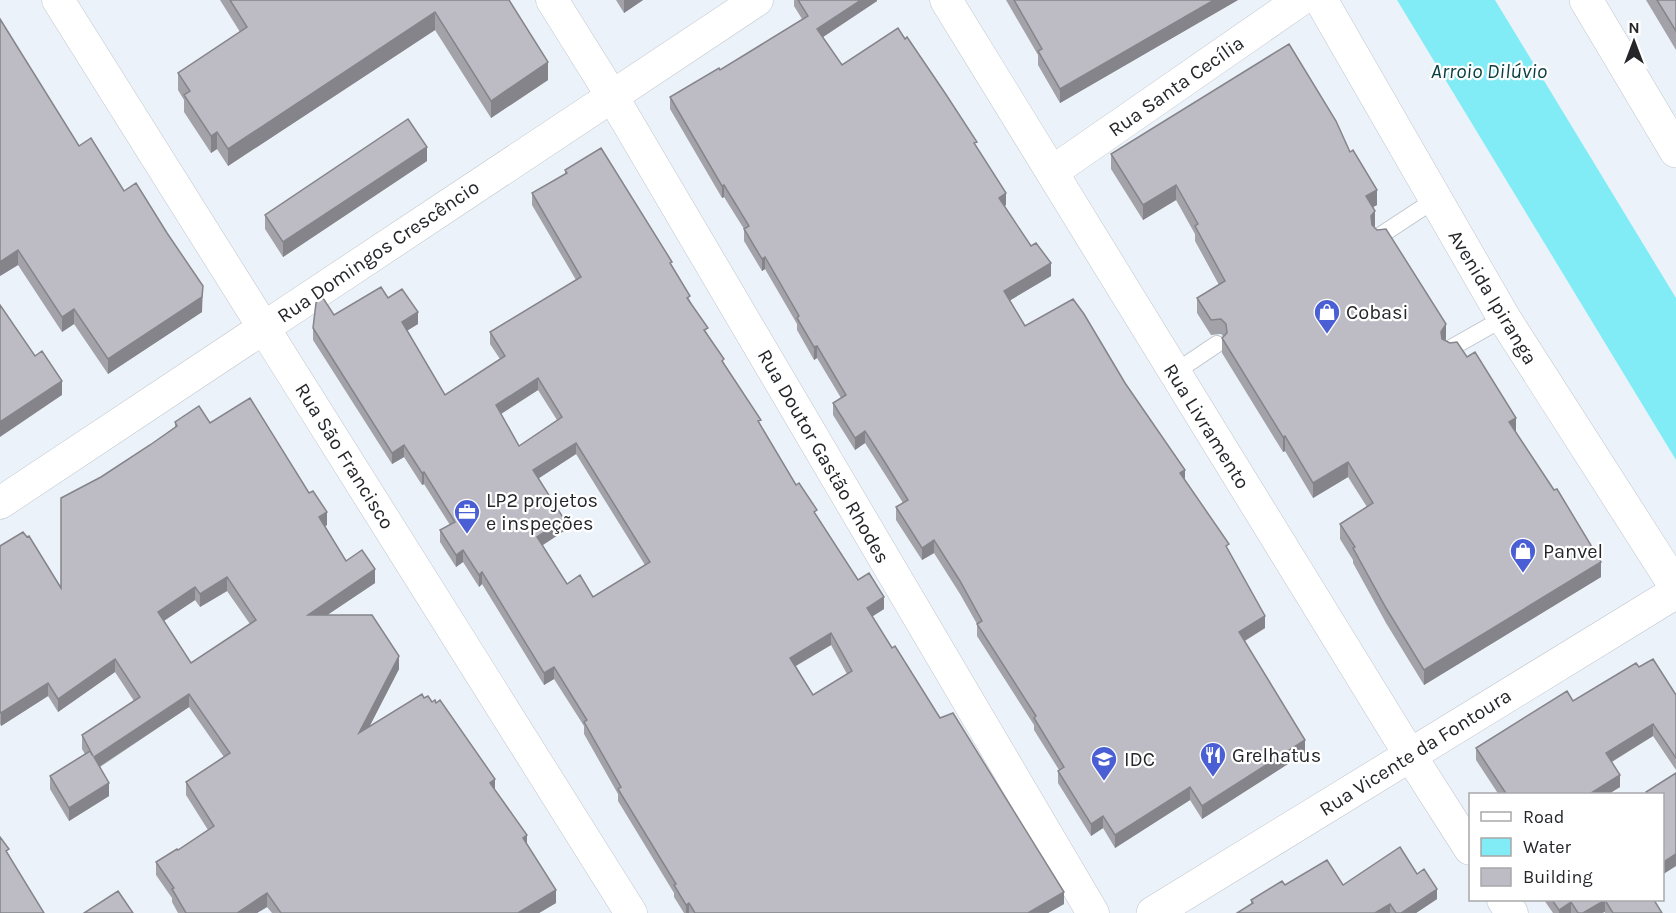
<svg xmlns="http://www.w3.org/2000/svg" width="1676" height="913" font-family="Karla,sans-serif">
  <rect width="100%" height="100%" fill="#ecf2fa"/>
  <!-- water -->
  <path fill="#81ecf5" d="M1397 0H1495L1676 298V460Z"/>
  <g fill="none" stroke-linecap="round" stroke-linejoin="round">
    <!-- service casing -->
    <g stroke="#c0c6cd" stroke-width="18">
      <path id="service" d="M1381 235 1436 199
        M1451 348 1504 318
        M1174 373 1217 344"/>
    </g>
    <!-- minor casing -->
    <g stroke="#c0c6cd" stroke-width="33">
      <path id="minor" d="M58 0 631 913
        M552 0 612 96 1093 913
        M946 0 1410 755 1470 849
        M1052 172 1300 0
        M0 503 757 0
        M1503 900 1512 913"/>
    </g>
    <!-- tertiary casing -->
    <g stroke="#c0c6cd" stroke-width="34">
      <path id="tertiary" d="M1153 913 1676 592"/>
    </g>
    <!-- secondary casing -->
    <g stroke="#c0c6cd" stroke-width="34">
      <path id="secondary" d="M1321 0 1504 318 1676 587
        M1586 0 1676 151"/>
    </g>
    <!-- service -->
    <use href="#service" stroke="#fff" stroke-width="16"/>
    <!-- minor -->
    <use href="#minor" stroke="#fff" stroke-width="32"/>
    <!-- tertiary -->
    <use href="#tertiary" stroke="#fff" stroke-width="33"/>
    <!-- secondary -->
    <use href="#secondary" stroke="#fff" stroke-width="33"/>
  </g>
  <!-- wall -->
  <path fill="#a3a2a9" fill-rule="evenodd" d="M220 0H509L548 80 491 118 435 30 228 166 217 149 211 153 184 112V100L178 90V73L240 32Z
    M616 0H643L624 13Z
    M794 0H877V1L823 37 842 65 977 148 1006 205 1004 206 1051 276 1010 300 1025 326 1185 480 1229 551 1265 628 1245 641 1305 753 1202 819 1190 800 1115 848 1103 828 1091 836 1058 783V771L1059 770 1034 730V725L977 636V624L960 594 934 553 922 560 896 520V507L903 503 886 476 865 443 855 450 833 415V403L841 398 817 358 814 360 797 330V324L765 269 762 271 744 241V229L724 197 722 198 670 109V97L720 70 802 19 794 6Z
    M1006 0H1238L1060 103 1038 65V55Z
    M1646 0H1676V50Z
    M79 146 124 191 202 312 108 374 74 324 62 332 18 265 0 276Z
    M1350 152 1377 205 1373 207 1375 226 1374 227 1446 339 1445 340 1516 432 1601 577 1424 685 1386 623 1353 563V560L1340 539V524L1367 507 1348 477 1313 498 1285 451 1283 452 1222 353V338L1224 337 1221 334 1211 335 1197 313V298L1219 285 1195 241V234L1176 200 1143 220 1111 169V154Z
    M427 161 283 257 265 229V215Z
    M565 170 672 266 708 335 724 363 796 485 858 580 884 609 872 616 892 648 1064 904 1048 913H684L674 897V893L618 801V794L584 734V726L554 679 544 685 482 584 479 587 463 562 456 567 440 542V530L450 525 424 484 422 485 404 457 392 464 313 340V328L334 315 388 298 418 324 407 330 445 395 500 359 490 344V332L576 280 532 205V193L565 174ZM538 390 557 420 519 446 501 414ZM576 454 645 565 593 597 567 584 542 545 564 531 539 478ZM831 645 847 674 813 695 796 666Z
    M175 422 210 423 327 525 325 526 346 561 375 583 327 615 399 669 369 727 424 698 495 791 527 844 556 903 539 913H272L267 907 257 913H178L172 902V898L156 875V862L178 850 208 830 186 795V782L224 757 189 707 100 767 109 796 69 821 50 789V776L85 754 82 749V735L134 701 115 672 58 712 48 696 1 726 0 724V546L61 588 150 445 175 427ZM227 591 250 624 191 663 163 621 195 600 200 607Z
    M1639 667 1676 695V770L1653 736 1612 762 1620 787 1607 795H1499L1476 760V748L1573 701Z
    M1417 874 1437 899 1416 913H1237L1251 904V900L1285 885H1343Z
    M1544 900H1654L1662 913H1605V912L1602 913H1553Z"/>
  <!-- shaded-wall -->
  <path fill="#84848a" d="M624 0H643L624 13Z
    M861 0H877V1L817 41V29Z
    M1214 0H1238L1060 103V89Z
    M435 12V30L228 166V149Z
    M548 62V80L491 118V101Z
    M217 132V149L211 153V136Z
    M427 147V161L283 257V242Z
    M724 185V197L722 198V186Z
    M1176 185V200L1143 220V205Z
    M1377 190V205L1366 211V196Z
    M1006 193V205L999 210V198Z
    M1375 211V226L1371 231V216Z
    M18 250V265L0 276V262Z
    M765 257V269L762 271V259Z
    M1051 263V276L1004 304V291Z
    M203 286 202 312 108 374V359Z
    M74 309V324L62 332V317Z
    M418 312V324L402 334V322Z
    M1446 324V339L1441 347V332Z
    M817 346V358L814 360V347Z
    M538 378V390L496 417V405Z
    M62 381V395L0 437V422Z
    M1516 418V433L1509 422Z
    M865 431V443L855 450V438Z
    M1285 436V451L1283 452V437Z
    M576 443V454L533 482V470Z
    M404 445V457L392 464V453Z
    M1348 462V477L1313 498V483Z
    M1185 470V482L1180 473Z
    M424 472V484L422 485V473Z
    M327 512V525L319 530V517Z
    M564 519V531L537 549V537Z
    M934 540V553L922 560V548Z
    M463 550V562L456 567V555Z
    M1601 562V577L1424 685V670Z
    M375 569V583L308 628V615Z
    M482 572V584L479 587V575Z
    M227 577V591L200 607V594Z
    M195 587V600L158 625V612Z
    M884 597V609L867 620V608Z
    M1265 616V628L1239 644V632Z
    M831 633V645L790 669V658Z
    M399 656V669L359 747V733Z
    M115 659V672L58 712V699Z
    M554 667V679L544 685V673Z
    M48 683V696L1 726V713Z
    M189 694V707L94 770V757Z
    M1653 724V736L1606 765V753Z
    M1305 740V753L1202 819V806Z
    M1620 775V787L1607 795H1588Z
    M495 779V793L490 783Z
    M109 783V796L69 821V808Z
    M1190 787V800L1115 848V835Z
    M1103 816V828L1091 836V824Z
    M527 835V849L523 838Z
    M1676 854V866L1662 875V863Z
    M1437 889V899L1416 913H1401Z
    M556 890V903L539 913H518Z
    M1064 892V904L1048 913H1028Z
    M267 893V907L257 913H237Z
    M1605 900V912L1602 913H1583Z
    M1571 902V913H1559V910Z
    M689 903V913H686V905Z
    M1390 904V913H1375Z"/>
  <!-- building -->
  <path fill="#bdbcc5" stroke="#84848a" stroke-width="1.5" fill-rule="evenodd" d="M230 0H509L548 62 491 101 435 12 228 149 217 132 211 136 184 95 190 91 178 73 247 27Z
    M798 0H861L817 29 842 65 898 28 905 39 907 37 945 93 977 142 974 143 1006 193 999 198 1031 246 1036 243 1051 263 1004 291 1025 326 1073 299 1084 314 1125 383 1185 470 1180 473 1229 544 1226 546 1265 616 1239 632 1305 740 1202 806 1190 787 1115 835 1103 816 1091 824 1058 771 1064 767 1034 718 1036 716 977 624 982 621 960 581 934 540 922 548 896 507 908 500 886 464 865 431 855 438 833 403 846 395 817 346 814 347 797 318 799 316 765 257 762 259 744 229 749 226 724 185 722 186 670 97 719 68 720 70 808 16Z
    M1014 0H1214L1060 89 1038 51 1042 49Z
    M1657 0H1676V31Z
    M0 19 79 146 91 138 124 191 136 183 167 233 203 286 202 297 108 359 74 309 62 317 18 250 0 262Z
    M1289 44 1336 121 1350 152 1353 150 1377 190 1366 196 1375 211 1371 216 1372 225 1377 230 1386 229 1446 324 1441 332 1442 339 1450 343 1457 342 1467 357 1475 352 1516 418 1509 422 1554 490 1557 489 1601 562 1424 670 1386 608 1353 548 1355 547 1340 524 1373 503 1348 462 1313 483 1285 436 1283 437 1222 338 1227 333 1226 324 1221 319 1211 320 1197 298 1225 281 1195 226 1198 224 1176 185 1143 205 1111 154Z
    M408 119 427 147 283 242 265 215Z
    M601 148 672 262 670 263 690 296 687 298 708 328 704 330 724 359 722 361 761 420 758 421 796 485 799 483 817 510 814 512 858 580 869 573 884 597 867 608 892 648 895 646 940 718 953 713 1064 892 1028 913H695L689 903 686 905 674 885 676 884 618 789 621 787 584 722 587 720 554 667 544 673 482 572 479 575 463 550 456 555 440 530 455 522 424 472 422 473 404 445 392 453 313 328 316 303 323 298 334 315 381 287 388 298 402 289 418 312 402 322 445 395 505 356 490 332 581 277 532 193 567 173 565 170ZM538 378 562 417 519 446 496 405ZM576 443 650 562 593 597 580 575 567 584 537 537 564 519 533 470ZM831 633 852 671 813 695 790 658Z
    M0 305 35 356 42 351 62 381 0 422Z
    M250 398 309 493 313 491 327 512 319 517 346 561 362 550 375 569 308 615H372L399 656 359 733 422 694 424 698 428 696 432 702 435 700 436 703 440 700 495 779 490 783 527 835 523 838 556 890 518 913H281L267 893 237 913H186L172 889 174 888 156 862 177 849 178 850 214 826 186 782 230 753 189 694 94 757 109 783 69 808 50 776 90 751 93 756 82 735 140 697 115 659 58 699 48 683 1 713 0 711V546L23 532 27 537 29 536 61 588V498L101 477 150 445 177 426 175 422 199 406 210 423ZM227 577 256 620 191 663 158 612 195 587 200 594Z
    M1653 659 1676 695V758L1653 724 1606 753 1620 775 1588 795H1507L1476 748 1567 691 1573 701 1636 663 1639 667Z
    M1676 773V854L1662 863V795H1648L1646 792Z
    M0 837 9 849 6 851 44 913H0Z
    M1400 847 1417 874 1424 869 1437 889 1401 913H1396L1390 904 1375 913H1237L1253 903 1251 900 1282 881 1285 885 1327 860 1343 885Z
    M118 891 133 913H84Z
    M1552 900H1654L1662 913H1613L1605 900 1583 913H1578L1571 902 1559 910Z"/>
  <!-- icons -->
  <defs>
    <g id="shop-pin" transform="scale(1.35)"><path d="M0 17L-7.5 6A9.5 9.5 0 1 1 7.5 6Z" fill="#4a5fd4" stroke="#fff"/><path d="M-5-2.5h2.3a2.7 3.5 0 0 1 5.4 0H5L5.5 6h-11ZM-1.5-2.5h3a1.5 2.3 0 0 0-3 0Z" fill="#fff"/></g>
    <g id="office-pin" transform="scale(1.35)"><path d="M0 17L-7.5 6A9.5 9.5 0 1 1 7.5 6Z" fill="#4a5fd4" stroke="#fff"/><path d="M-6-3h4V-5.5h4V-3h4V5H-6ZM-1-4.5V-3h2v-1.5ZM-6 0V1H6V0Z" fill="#fff"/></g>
    <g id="restaurant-pin" transform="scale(1.35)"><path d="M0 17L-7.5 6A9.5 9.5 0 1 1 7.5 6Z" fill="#4a5fd4" stroke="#fff"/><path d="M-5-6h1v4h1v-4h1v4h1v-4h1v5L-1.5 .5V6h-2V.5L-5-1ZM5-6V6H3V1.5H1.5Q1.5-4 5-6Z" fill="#fff"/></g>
    <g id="university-pin" transform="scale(1.35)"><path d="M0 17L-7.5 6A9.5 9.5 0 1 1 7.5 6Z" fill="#4a5fd4" stroke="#fff"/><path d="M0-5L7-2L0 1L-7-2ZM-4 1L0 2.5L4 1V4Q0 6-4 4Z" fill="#fff"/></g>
  </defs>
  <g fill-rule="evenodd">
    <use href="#shop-pin" x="1327" y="312"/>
    <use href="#office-pin" x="467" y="512"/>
    <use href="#shop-pin" x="1523" y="551"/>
    <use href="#restaurant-pin" x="1213" y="755"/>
    <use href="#university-pin" x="1104" y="759"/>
  </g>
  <g text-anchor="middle" stroke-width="4.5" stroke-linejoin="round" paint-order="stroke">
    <!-- street labels -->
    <g font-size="20" fill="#242629" stroke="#fff">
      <text transform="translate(1176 86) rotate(-35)" y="7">Rua Santa Cecília</text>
      <text transform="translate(378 251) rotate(-34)" y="7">Rua Domingos Crescêncio</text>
      <text transform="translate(1493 297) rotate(59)" y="7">Avenida Ipiranga</text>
      <text transform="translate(1207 426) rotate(58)" y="7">Rua Livramento</text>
      <text transform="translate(345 456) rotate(58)" y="7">Rua São Francisco</text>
      <text transform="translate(824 456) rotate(60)" y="7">Rua Doutor Gastão Rhodes</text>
      <text transform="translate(1415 752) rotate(-32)" y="7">Rua Vicente da Fontoura</text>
    </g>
    <!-- poi labels -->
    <g font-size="20" fill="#242629" stroke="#fff" text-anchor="start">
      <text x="1346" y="319">Cobasi</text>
      <text x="486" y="507">LP2 projetos<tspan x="486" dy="23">e inspeções</tspan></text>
      <text x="1543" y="558">Panvel</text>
      <text x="1232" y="762">Grelhatus</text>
      <text x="1124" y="766">IDC</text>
    </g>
    <!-- water labels -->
    <g font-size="21" font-style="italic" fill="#0a3f42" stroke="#fff">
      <text x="1489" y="78">Arroio Dilúvio</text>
    </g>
  </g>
  <!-- legend -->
  <rect x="1469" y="793" width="195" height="108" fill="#ffffff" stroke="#a7a8a9" stroke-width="1.5"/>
  <rect x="1481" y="812" width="30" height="9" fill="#ffffff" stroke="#a7a8a9" stroke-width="1.5"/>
  <text x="1523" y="823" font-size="18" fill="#242629">Road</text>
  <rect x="1481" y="838" width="30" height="18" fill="#81ecf5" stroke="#a7a8a9" stroke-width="1.5"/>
  <text x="1523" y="853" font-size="18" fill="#242629">Water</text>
  <rect x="1481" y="868" width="30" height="18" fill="#bdbcc5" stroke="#a7a8a9" stroke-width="1.5"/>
  <text x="1523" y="883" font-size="18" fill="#242629">Building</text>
  <!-- north arrow -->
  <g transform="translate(1634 42)" stroke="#ffffff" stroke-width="4.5" paint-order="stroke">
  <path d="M0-4.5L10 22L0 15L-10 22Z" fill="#242629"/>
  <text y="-9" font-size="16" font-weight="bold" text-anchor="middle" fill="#242629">N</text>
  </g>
</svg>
